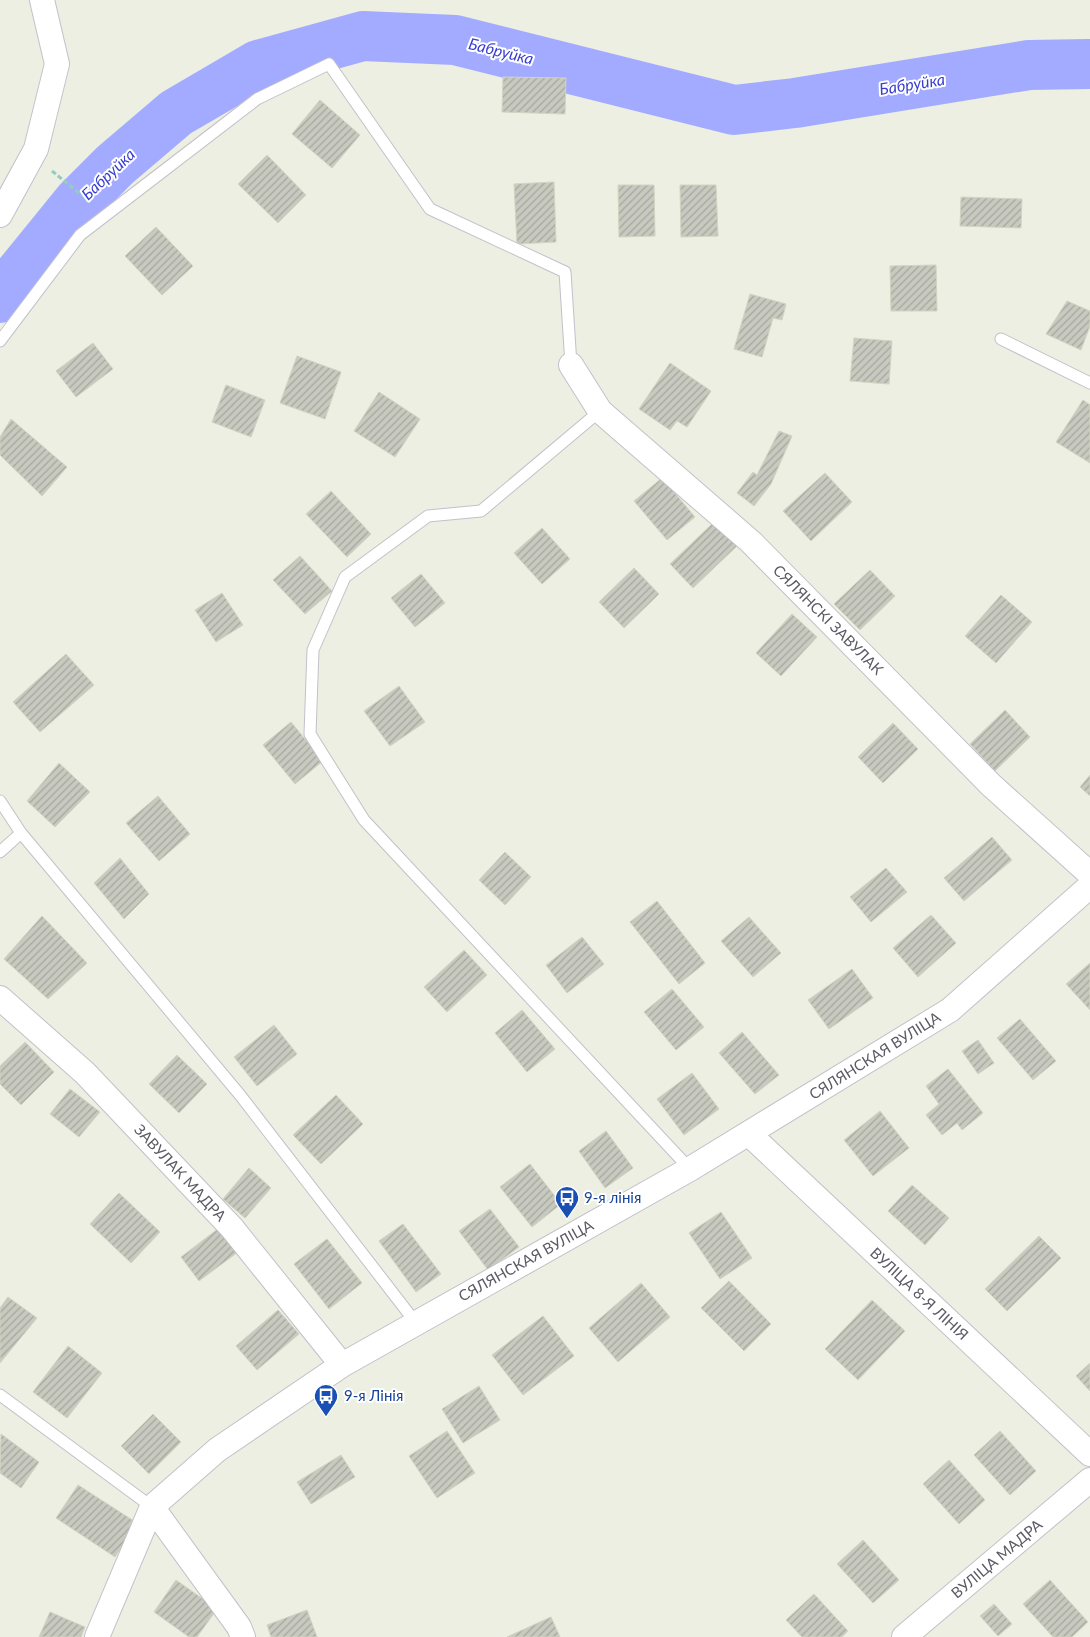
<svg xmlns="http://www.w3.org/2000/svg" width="1090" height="1637" font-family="Lato,sans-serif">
  <defs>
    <pattern id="building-hatch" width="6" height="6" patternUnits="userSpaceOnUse" patternTransform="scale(1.25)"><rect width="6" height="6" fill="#c8c9bf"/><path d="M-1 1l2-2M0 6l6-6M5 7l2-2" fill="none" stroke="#a5a69f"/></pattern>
  </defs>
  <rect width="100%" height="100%" fill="#ecefe2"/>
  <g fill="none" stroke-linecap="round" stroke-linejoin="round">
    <!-- river -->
    <path stroke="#a2abff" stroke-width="50" d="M0 298 78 202 115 165 176 113 258 65 363 36 455 40 734 110 795 103 1029 65 1090 64"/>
  </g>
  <!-- building -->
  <path fill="url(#building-hatch)" stroke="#d1d4c0" d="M503 77 566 78 565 114 502 112Z
    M320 100 360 135 332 168 292 134Z
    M267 155 306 195 278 223 238 184Z
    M554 182 556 242 517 244 514 184Z
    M618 185H654L655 236 619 237Z
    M680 185H716L718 236 681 237Z
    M961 197 1022 199 1021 228 960 226Z
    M156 227 193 266 162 295 125 256Z
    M936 265 937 311H891L890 266Z
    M750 294 786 304 782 320 773 318 762 357 734 349Z
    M1067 301 1090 311V326L1081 350 1046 334Z
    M854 338 892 341 889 384 850 381Z
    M93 343 113 369 76 397 56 371Z
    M297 356 341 372 325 419 280 403Z
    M670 363 711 391 687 427 677 421 670 430 639 409Z
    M226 385 265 400 251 437 212 422Z
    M379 392 420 419 395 457 354 431Z
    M1083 400 1090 405V463L1056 442Z
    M11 419 67 467 42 496 0 455V437Z
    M779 431 792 436 771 484 754 506 737 493 753 472 757 475Z
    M825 473 852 502 811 541 783 511Z
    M662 478 695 517 667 540 634 501Z
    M331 491 371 534 347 557 306 514Z
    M714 522 737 546 693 588 670 564Z
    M542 528 570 559 542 584 514 553Z
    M300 556 332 591 305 614 273 580Z
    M634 568 659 594 624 628 599 602Z
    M870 570 895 596 860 630 834 604Z
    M421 574 445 603 415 627 391 598Z
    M222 593 243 625 216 642 195 610Z
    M1001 595 1032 622 996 663 965 636Z
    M792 614 817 637 781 676 756 653Z
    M66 654 94 685 40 732 13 702Z
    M399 686 425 722 390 746 364 711Z
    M1005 710 1030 737 995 771 970 744Z
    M291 722 323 761 295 784 263 745Z
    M893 723 918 749 883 783 858 757Z
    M59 763 90 792 55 827 27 801Z
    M1090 775V796L1080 787Z
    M158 796 190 834 159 861 126 823Z
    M992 837 1012 860 964 901 944 878Z
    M505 852 531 877 505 905 479 880Z
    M120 858 149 894 124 919 94 883Z
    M886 868 907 892 871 922 850 897Z
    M657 901 705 963 679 984 630 922Z
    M931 915 956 943 918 977 893 948Z
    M42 916 87 963 48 999 4 959Z
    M749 917 781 953 753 977 721 941Z
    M582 937 604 964 567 993 546 965Z
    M464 950 487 975 447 1012 424 987Z
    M1090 963V1010L1066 984Z
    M852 969 873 998 829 1029 808 1000Z
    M672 989 704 1027 676 1050 644 1012Z
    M522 1010 555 1049 527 1072 495 1033Z
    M1020 1019 1056 1061 1033 1080 997 1038Z
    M274 1025 297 1054 257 1086 234 1057Z
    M742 1032 779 1075 755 1094 719 1053Z
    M978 1040 994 1063 978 1074 962 1051Z
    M25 1042 54 1072 21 1105 0 1084V1066Z
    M177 1055 207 1084 179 1113 149 1084Z
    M948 1069 983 1113 962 1130 957 1123 942 1135 926 1115 939 1104 926 1086Z
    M692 1073 719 1109 684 1135 657 1099Z
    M70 1089 100 1112 79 1137 50 1114Z
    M336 1095 363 1124 321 1164 293 1135Z
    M880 1111 909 1148 873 1176 844 1140Z
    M606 1131 633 1168 605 1188 579 1151Z
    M530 1164 561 1204 532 1227 500 1187Z
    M249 1168 271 1188 245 1218 223 1199Z
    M912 1185 949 1218 925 1245 888 1211Z
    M119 1193 160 1232 131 1263 90 1224Z
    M490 1209 519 1247 488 1270 459 1231Z
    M721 1212 752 1258 720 1279 689 1233Z
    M403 1224 441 1274 416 1292 379 1241Z
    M219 1228 238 1252 199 1281 181 1257Z
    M1039 1236 1061 1258 1007 1311 985 1289Z
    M327 1239 362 1283 329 1309 294 1264Z
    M729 1281 771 1324 744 1351 701 1308Z
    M641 1283 670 1317 618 1362 589 1328Z
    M8 1297 37 1318 0 1363V1308Z
    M872 1300 905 1331 858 1380 825 1349Z
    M278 1310 299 1334 257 1370 236 1346Z
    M543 1316 574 1356 523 1395 492 1355Z
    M68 1346 102 1373 67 1418 33 1392Z
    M1090 1363V1391L1076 1376Z
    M479 1386 500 1420 463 1443 442 1409Z
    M153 1414 181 1442 149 1474 121 1446Z
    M447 1431 475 1473 437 1498 409 1456Z
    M1000 1431 1036 1471 1010 1495 974 1455Z
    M1 1434 39 1462 21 1488 0 1473Z
    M341 1455 355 1477 311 1504 297 1482Z
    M949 1460 985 1500 959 1524 923 1484Z
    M78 1485 137 1523 115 1557 56 1518Z
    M863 1540 899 1580 873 1603 837 1564Z
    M176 1580 217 1609 197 1637H189L154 1612Z
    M1050 1580 1088 1622 1072 1637H1053L1023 1604Z
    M814 1594 848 1631 842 1637H802L786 1620Z
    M994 1604 1012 1624 998 1636 980 1616Z
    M307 1610 317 1637H271L267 1625Z
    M50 1612 85 1627 81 1637H39Z
    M551 1617 560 1637H507Z"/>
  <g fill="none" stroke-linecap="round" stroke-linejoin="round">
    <!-- service casing -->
    <g stroke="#c2c1ca" stroke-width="13">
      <path id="service" d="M1001 339 1090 383
        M0 341 80 235 257 99 329 64 430 209 565 272 571 365
        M600 411 481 511 428 516 345 577 313 650 310 734 364 820 690 1169
        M0 801 21 833 240 1095 416 1323
        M0 852 21 833
        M0 1395 152 1507"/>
    </g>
    <!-- minor casing -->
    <g stroke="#c2c1ca" stroke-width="26">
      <path id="minor" d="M0 215 36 149 57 64 42 0
        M571 365 600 411 751 542 991 785 1090 874
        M0 998 85 1073 232 1228 342 1365
        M749 1134 1090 1454
        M152 1507 239 1627 243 1637
        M97 1637 152 1507 217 1450 342 1365 690 1169 950 1010 1090 886
        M904 1637 1090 1480"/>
    </g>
    <!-- path -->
    <path stroke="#96ccbf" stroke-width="3" stroke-dasharray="5 2.5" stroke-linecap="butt" d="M52 171 90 202"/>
    <!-- service -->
    <use href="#service" stroke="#fff" stroke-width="11"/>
    <!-- minor -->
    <use href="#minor" stroke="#fff" stroke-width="24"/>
  </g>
  <!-- icons -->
  <defs>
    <g id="bus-pin" transform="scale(1.25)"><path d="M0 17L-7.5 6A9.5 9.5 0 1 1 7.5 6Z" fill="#1a4fb4" stroke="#fff"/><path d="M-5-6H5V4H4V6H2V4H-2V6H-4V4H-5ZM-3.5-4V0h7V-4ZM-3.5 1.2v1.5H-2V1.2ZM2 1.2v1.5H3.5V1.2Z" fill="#fff"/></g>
  </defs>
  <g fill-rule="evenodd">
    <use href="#bus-pin" x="567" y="1198"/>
    <use href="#bus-pin" x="326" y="1396"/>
  </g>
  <g text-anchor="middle" stroke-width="4" stroke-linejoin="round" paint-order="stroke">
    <!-- street labels -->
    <g font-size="15" fill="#5b5a65" stroke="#fff">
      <text transform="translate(828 620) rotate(45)" y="5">СЯЛЯНСКІ ЗАВУЛАК</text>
      <text transform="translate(875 1056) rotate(-32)" y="5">СЯЛЯНСКАЯ ВУЛІЦА</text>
      <text transform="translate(180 1173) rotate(47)" y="5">ЗАВУЛАК МАДРА</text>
      <text transform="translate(526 1261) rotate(-29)" y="5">СЯЛЯНСКАЯ ВУЛІЦА</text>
      <text transform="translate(919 1294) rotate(43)" y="5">ВУЛІЦА 8-Я ЛІНІЯ</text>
      <text transform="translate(997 1559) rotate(-40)" y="5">ВУЛІЦА МАДРА</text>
    </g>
    <!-- transit labels -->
    <g font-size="15" fill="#164399" stroke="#fff" text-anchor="start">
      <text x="584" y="1203">9-я лінія</text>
      <text x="344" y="1401">9-я Лінія</text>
    </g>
    <!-- water labels -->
    <g font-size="16" font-style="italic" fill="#393dce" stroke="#fff">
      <text transform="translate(501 51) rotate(14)" y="6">Бабруйка</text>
      <text transform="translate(912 84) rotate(-9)" y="6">Бабруйка</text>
      <text transform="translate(108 174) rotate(-43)" y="6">Бабруйка</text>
    </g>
  </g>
</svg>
